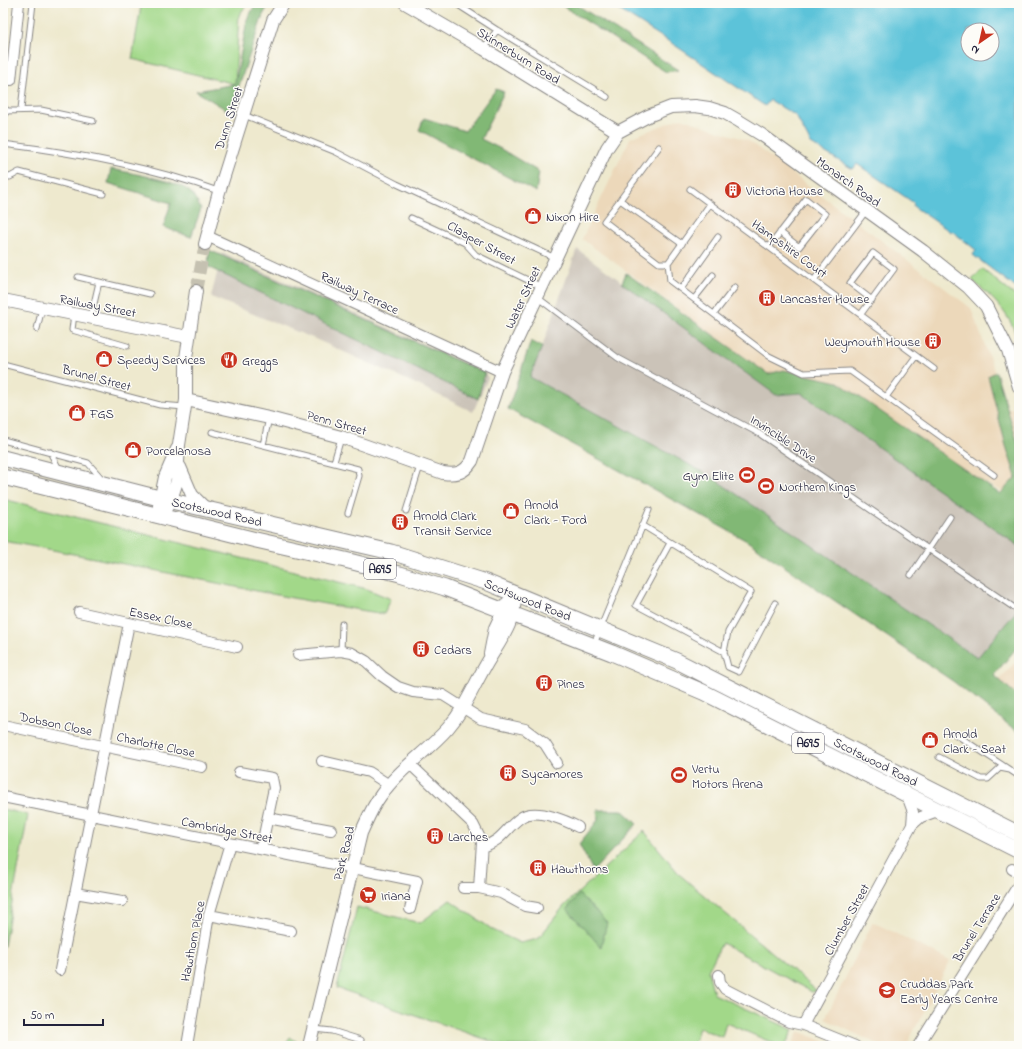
<svg xmlns="http://www.w3.org/2000/svg" width="1022" height="1049" font-family="'Indie Flower',sans-serif">
  <rect width="100%" height="100%" fill="#fdfcf7"/>
  <filter id="ink" filterUnits="userSpaceOnUse"><feTurbulence type="fractalNoise" baseFrequency=".025" numOctaves="2"/><feDisplacementMap in="SourceGraphic" scale="8" xChannelSelector="R" yChannelSelector="G"/><feConvolveMatrix kernelMatrix="1 2 1 2 8 2 1 2 1" color-interpolation-filters="sRGB"/></filter>
  <filter id="wash" filterUnits="userSpaceOnUse"><feTurbulence type="fractalNoise" baseFrequency=".012" numOctaves="4" result="noise"/><feDisplacementMap in="SourceGraphic" scale="16" xChannelSelector="R" yChannelSelector="G"/><feGaussianBlur stdDeviation="0.9" result="paint"/><feColorMatrix in="noise" values="0 0 0 0 0 0 0 0 0 0 0 0 0 0 0 0 0 1.4 0 .05"/><feComposite in="paint" operator="in"/></filter>
  <g filter="url(#wash)">
    <rect width="100%" height="100%" fill="#eee9ce"/>
    <!-- built -->
    <path fill="#ecd8ba" d="M681 118 749 141 971 308 1008 408 1019 409V500L768 374 582 239 630 138Z
      M1019 658V703L996 683Z
      M873 922 950 961 906 1046H881L825 1019Z
      M799 1031 835 1046H791Z"/>
    <!-- industrial -->
    <path fill="#cbc3b8" d="M577 249 776 395 801 393 1019 546V608L977 658 710 476 529 377 542 347Z
      M222 253 484 371 488 378 473 412 418 385 315 339 211 297Z"/>
    <!-- green -->
    <path fill="#a2d889" stroke="#627d62" d="M138 3H248L239 15 235 84 132 59 141 6Z
      M982 269 1019 299V343C1010 313 995 300 972 280Z
      M3 499 367 589 391 599 384 614C256 594 131 563 3 541Z
      M3 809 28 815 4 946H3Z
      M644 831 680 875 817 991 812 992 722 943 708 971 714 994 793 1030 785 1046H780L726 1023 722 1037 699 1028 693 1046H543L537 1044 535 1046H505L337 988 357 907 420 923 450 900 493 930 520 943 538 939 564 906Z
      M290 1037 300 1044 299 1046H284Z"/>
    <!-- forest -->
    <path fill="#81b875" stroke="#526d58" d="M256 3H270L263 15 230 112 196 91 235 84 247 20Z
      M558 3H574L678 70 666 72Z
      M496 89 504 92 481 139 501 149 539 172 536 192 419 130 424 118 465 131Z
      M111 169C129 173 176 180 189 191 195 196 197 203 201 209L191 237 163 227 171 203 108 183Z
      M209 250 485 373 478 399 208 267Z
      M626 273 768 374 784 370 838 382 1000 494 1016 477 1006 446 988 376 996 372 1019 447V546L801 393 776 395 622 283Z
      M531 341 542 347 530 377 710 476 977 658 1019 608V645L994 675 1019 697V733L954 682 747 541 508 409Z
      M597 810H622L637 824 593 871 579 844 598 820Z
      M579 894 607 923 601 947 567 909Z"/>
    <!-- water -->
    <path fill="#5cc3d9" stroke="#3f728a" fill-rule="evenodd" d="M608 3H1019V290L973 255 976 250 952 231 951 232 913 206 914 203 857 164 853 169 811 144 796 116 770 100 765 106 673 44ZM968 30H992V54H968Z"/>
  </g>
  <g filter="url(#ink)">
    <g fill="none" stroke-linecap="round" stroke-linejoin="round">
      <!-- tertiary-tunnel -->
      <path stroke="#c5c1b1" stroke-width="12" stroke-dasharray="12 6" stroke-linecap="butt" d="M196 291 205 244"/>
      <!-- service casing -->
      <g stroke="#888684" stroke-width="7">
        <path id="service" d="M455 3 497 30
          M484 48 497 30 607 97
          M21 109 33 3
          M4 111 41 110 93 121
          M244 115 336 152 397 184 555 258
          M3 144C76 153 149 166 218 191
          M659 147 620 200 682 244
          M3 176 10 177 19 172 103 194
          M690 189 934 369
          M620 200 604 221 659 263H668
          M710 204 668 263 670 281 769 356 804 373 850 371 994 475
          M411 218 465 243 476 255 542 287
          M769 247 806 199 825 214 799 247 780 232
          M78 277 150 294
          M814 280 866 211
          M681 289 718 237
          M538 298 618 358 760 434 1013 607
          M694 299 713 275
          M74 314 72 330 127 346
          M714 314 735 287
          M861 314 894 269 873 253 850 283 872 300
          M91 317 99 282
          M37 329 42 308
          M3 364 160 405 185 407
          M886 397 916 356
          M212 432 358 469 359 476 348 513
          M3 440 88 463 103 480
          M263 445 269 418
          M50 452 59 469
          M334 462 341 438
          M406 511 420 466
          M642 525 751 592 728 632 724 652 636 605 670 543
          M911 575 950 517
          M594 644 649 510
          M341 651 342 624
          M724 652 728 667 739 672 775 603
          M1018 685 1019 684
          M955 734 1019 776
          M939 757 981 779H988L1000 768 1010 770
          M314 1029 332 1031 361 1040"/>
      </g>
      <!-- minor casing -->
      <g stroke="#888684" stroke-width="12">
        <path id="minor" d="M11 80 19 3
          M3 112 4 111
          M207 236 502 372
          M79 612 237 647
          M298 655 341 651 352 653 366 661 382 676 398 687 413 692 443 695 481 719 525 729 545 744 557 763
          M3 725 202 767
          M322 761 369 772 389 785
          M410 764 473 824 482 842 479 888 501 893 525 906 537 908
          M239 772 272 778 274 788 261 849
          M906 793 913 812 912 825
          M3 797 417 881 410 909
          M268 818 331 830
          M482 847C502 841 504 830 520 818 535 807 564 820 578 827
          M1012 869 1019 873
          M463 888H479
          M75 893 122 901
          M209 915 291 931
          M60 970 129 623
          M719 975 720 982 725 989 789 1022 803 1025
          M187 1046 209 915 230 843
          M855 1046 803 1025 912 825 921 817 940 810
          M918 1046 1019 884"/>
      </g>
      <!-- tertiary casing -->
      <g stroke="#888684" stroke-width="14">
        <path id="tertiary" d="M405 3 484 49 618 132
          M205 244 219 192 273 20 284 3
          M3 300 188 337
          M186 400 269 418 341 437 443 473C457 475 464 473 472 461L502 372 607 148 618 132 648 116 671 107 695 106 709 108 725 113 739 121 762 135 923 251 968 287 986 306 1008 350 1019 387
          M180 467 192 495 205 508
          M159 506 165 477 177 449
          M161 516 171 500 177 481 179 445 186 400V358L196 291
          M490 654 495 628 507 603
          M309 1046 361 833C367 820 372 807 381 795 399 769 427 752 448 728 467 706 475 682 490 658 503 637 516 619 515 593"/>
      </g>
      <!-- primary casing -->
      <g stroke="#888684" stroke-width="17">
        <path id="primary" d="M3 458 159 498 391 552 486 582 677 661 1019 834
          M3 477 256 540 345 560 400 574 445 588 612 653 703 692 1019 851"/>
      </g>
      <!-- service -->
      <use href="#service" stroke="#fff" stroke-width="5"/>
      <!-- minor -->
      <use href="#minor" stroke="#fff" stroke-width="10"/>
      <!-- tertiary -->
      <use href="#tertiary" stroke="#fff" stroke-width="12"/>
      <!-- primary -->
      <use href="#primary" stroke="#fff" stroke-width="15"/>
    </g>
  </g>
  <!-- icons -->
  <defs>
    <g id="building-disc" transform="scale(0.9)"><circle r="9.5" fill="#c8321e" stroke="#fdfcf7"/><path d="M-4-6H4V6H1V3H-1V6H-4ZM-2.5-4.3h1.7v1.8h-1.7ZM.8-4.3h1.7v1.8H.8ZM-2.5-1h1.7V.8h-1.7ZM.8-1h1.7V.8H.8Z" fill="#fff"/></g>
    <g id="shop-disc" transform="scale(0.9)"><circle r="9.5" fill="#c8321e" stroke="#fdfcf7"/><path d="M-5-2.5h2.3a2.7 3.5 0 0 1 5.4 0H5L5.5 6h-11ZM-1.5-2.5h3a1.5 2.3 0 0 0-3 0Z" fill="#fff"/></g>
    <g id="restaurant-disc" transform="scale(0.9)"><circle r="9.5" fill="#c8321e" stroke="#fdfcf7"/><path d="M-5-6h1v4h1v-4h1v4h1v-4h1v5L-1.5 .5V6h-2V.5L-5-1ZM5-6V6H3V1.5H1.5Q1.5-4 5-6Z" fill="#fff"/></g>
    <g id="stadium-disc" transform="scale(0.9)"><circle r="9.5" fill="#c8321e" stroke="#fdfcf7"/><path d="M0-5a6.5 5 0 1 0 0 10a6.5 5 0 1 0 0-10ZM-3.5-1.8h7v3.6h-7Z" fill="#fff"/></g>
    <g id="supermarket-disc" transform="scale(0.9)"><circle r="9.5" fill="#c8321e" stroke="#fdfcf7"/><path d="M-6-5.5h2.5l.6 2H6L4.5 2H-2.5L-4.4-4H-6ZM-1.5 3.2a1.3 1.3 0 1 0 .1 0ZM3 3.2a1.3 1.3 0 1 0 .1 0Z" fill="#fff"/></g>
    <g id="school-disc" transform="scale(0.9)"><circle r="9.5" fill="#c8321e" stroke="#fdfcf7"/><path d="M0-5L7-2L0 1L-7-2ZM-4 1L0 2.5L4 1V4Q0 6-4 4Z" fill="#fff"/></g>
  </defs>
  <g fill-rule="evenodd">
    <use href="#building-disc" x="733" y="190"/>
    <use href="#shop-disc" x="533" y="216"/>
    <use href="#building-disc" x="767" y="298"/>
    <use href="#building-disc" x="933" y="341"/>
    <use href="#shop-disc" x="104" y="359"/>
    <use href="#restaurant-disc" x="229" y="360"/>
    <use href="#shop-disc" x="77" y="413"/>
    <use href="#shop-disc" x="133" y="450"/>
    <use href="#stadium-disc" x="747" y="475"/>
    <use href="#stadium-disc" x="766" y="486"/>
    <use href="#shop-disc" x="511" y="511"/>
    <use href="#building-disc" x="400" y="522"/>
    <use href="#building-disc" x="421" y="649"/>
    <use href="#building-disc" x="544" y="683"/>
    <use href="#shop-disc" x="930" y="740"/>
    <use href="#building-disc" x="508" y="773"/>
    <use href="#stadium-disc" x="679" y="775"/>
    <use href="#building-disc" x="435" y="836"/>
    <use href="#building-disc" x="538" y="868"/>
    <use href="#supermarket-disc" x="368" y="895"/>
    <use href="#school-disc" x="887" y="990"/>
  </g>
  <g text-anchor="middle" stroke-width="3" stroke-linejoin="round" paint-order="stroke">
    <!-- shield labels -->
    <g fill="#fdfcf7" stroke="#646373" stroke-width="1">
      <rect x="364" y="559" width="32" height="20" rx="3"/>
      <rect x="792" y="733" width="32" height="20" rx="3"/>
    </g>
    <g font-size="12" font-weight="bold" fill="#22223b">
      <text x="380" y="573">A695</text>
      <text x="808" y="747">A695</text>
    </g>
    <!-- street labels -->
    <g font-size="13" fill="#22223b" stroke="#fdfcf7">
      <text transform="translate(519 55) rotate(32)" y="5">Skinnerburn Road</text>
      <text transform="translate(228 118) rotate(-72)" y="5">Dunn Street</text>
      <text transform="translate(849 181) rotate(36)" y="5">Monarch Road</text>
      <text transform="translate(482 242) rotate(29)" y="5">Clasper Street</text>
      <text transform="translate(790 248) rotate(36)" y="5">Hampshire Court</text>
      <text transform="translate(360 292) rotate(25)" y="5">Railway Terrace</text>
      <text transform="translate(522 297) rotate(-65)" y="5">Water Street</text>
      <text transform="translate(98 305) rotate(11)" y="5">Railway Street</text>
      <text transform="translate(97 377) rotate(15)" y="5">Brunel Street</text>
      <text transform="translate(337 422) rotate(16)" y="5">Penn Street</text>
      <text transform="translate(784 438) rotate(33)" y="5">Invincible Drive</text>
      <text transform="translate(217 511) rotate(13)" y="5">Scotswood Road</text>
      <text transform="translate(528 599) rotate(22)" y="5">Scotswood Road</text>
      <text transform="translate(161 617) rotate(12)" y="5">Essex Close</text>
      <text transform="translate(56 723) rotate(12)" y="5">Dobson Close</text>
      <text transform="translate(156 744) rotate(12)" y="5">Charlotte Close</text>
      <text transform="translate(876 761) rotate(27)" y="5">Scotswood Road</text>
      <text transform="translate(227 829) rotate(11)" y="5">Cambridge Street</text>
      <text transform="translate(343 853) rotate(-76)" y="5">Park Road</text>
      <text transform="translate(846 919) rotate(-61)" y="5">Clumber Street</text>
      <text transform="translate(976 927) rotate(-58)" y="5">Brunel Terrace</text>
      <text transform="translate(192 941) rotate(-79)" y="5">Hawthorn Place</text>
    </g>
    <!-- poi labels -->
    <g font-size="13" fill="#22223b" stroke="#fdfcf7" text-anchor="start">
      <text x="746" y="195">Victoria House</text>
      <text x="546" y="221">Nixon Hire</text>
      <text x="780" y="303">Lancaster House</text>
      <text x="920" y="346" text-anchor="end">Weymouth House</text>
      <text x="117" y="364">Speedy Services</text>
      <text x="242" y="365">Greggs</text>
      <text x="90" y="418">FGS</text>
      <text x="146" y="455">Porcelanosa</text>
      <text x="734" y="480" text-anchor="end">Gym Elite</text>
      <text x="779" y="491">Northern Kings</text>
      <text x="524" y="509">Arnold<tspan x="524" dy="15">Clark - Ford</tspan></text>
      <text x="413" y="520">Arnold Clark<tspan x="413" dy="15">Transit Service</tspan></text>
      <text x="434" y="654">Cedars</text>
      <text x="557" y="688">Pines</text>
      <text x="943" y="738">Arnold<tspan x="943" dy="15">Clark - Seat</tspan></text>
      <text x="692" y="773">Vertu<tspan x="692" dy="15">Motors Arena</tspan></text>
      <text x="521" y="778">Sycamores</text>
      <text x="448" y="841">Larches</text>
      <text x="551" y="873">Hawthorns</text>
      <text x="381" y="900">Iriana</text>
      <text x="900" y="988">Cruddas Park<tspan x="900" dy="15">Early Years Centre</tspan></text>
    </g>
  </g>
  <!-- margin -->
  <rect width="1022" height="1049" fill="none" stroke="#fdfcf7" stroke-width="16"/>
  <!-- north arrow -->
  <g transform="translate(980 42) rotate(214)"><circle r="19" fill="#fdfcf7" stroke="#a5a5ac"/>
  <path d="M0-3L7 15L0 10L-7 15Z" fill="#c8321e"/>
  <text y="-6" font-size="11" font-weight="bold" text-anchor="middle" fill="#22223b">N</text>
  </g>
  <!-- scale -->
  <path d="M24 1019v6h79v-6" fill="none" stroke="#22223b" stroke-width="2"/>
  <text x="30" y="1019" font-size="12" fill="#22223b" stroke="#fdfcf7" stroke-width="3" paint-order="stroke">50 m</text>
</svg>
